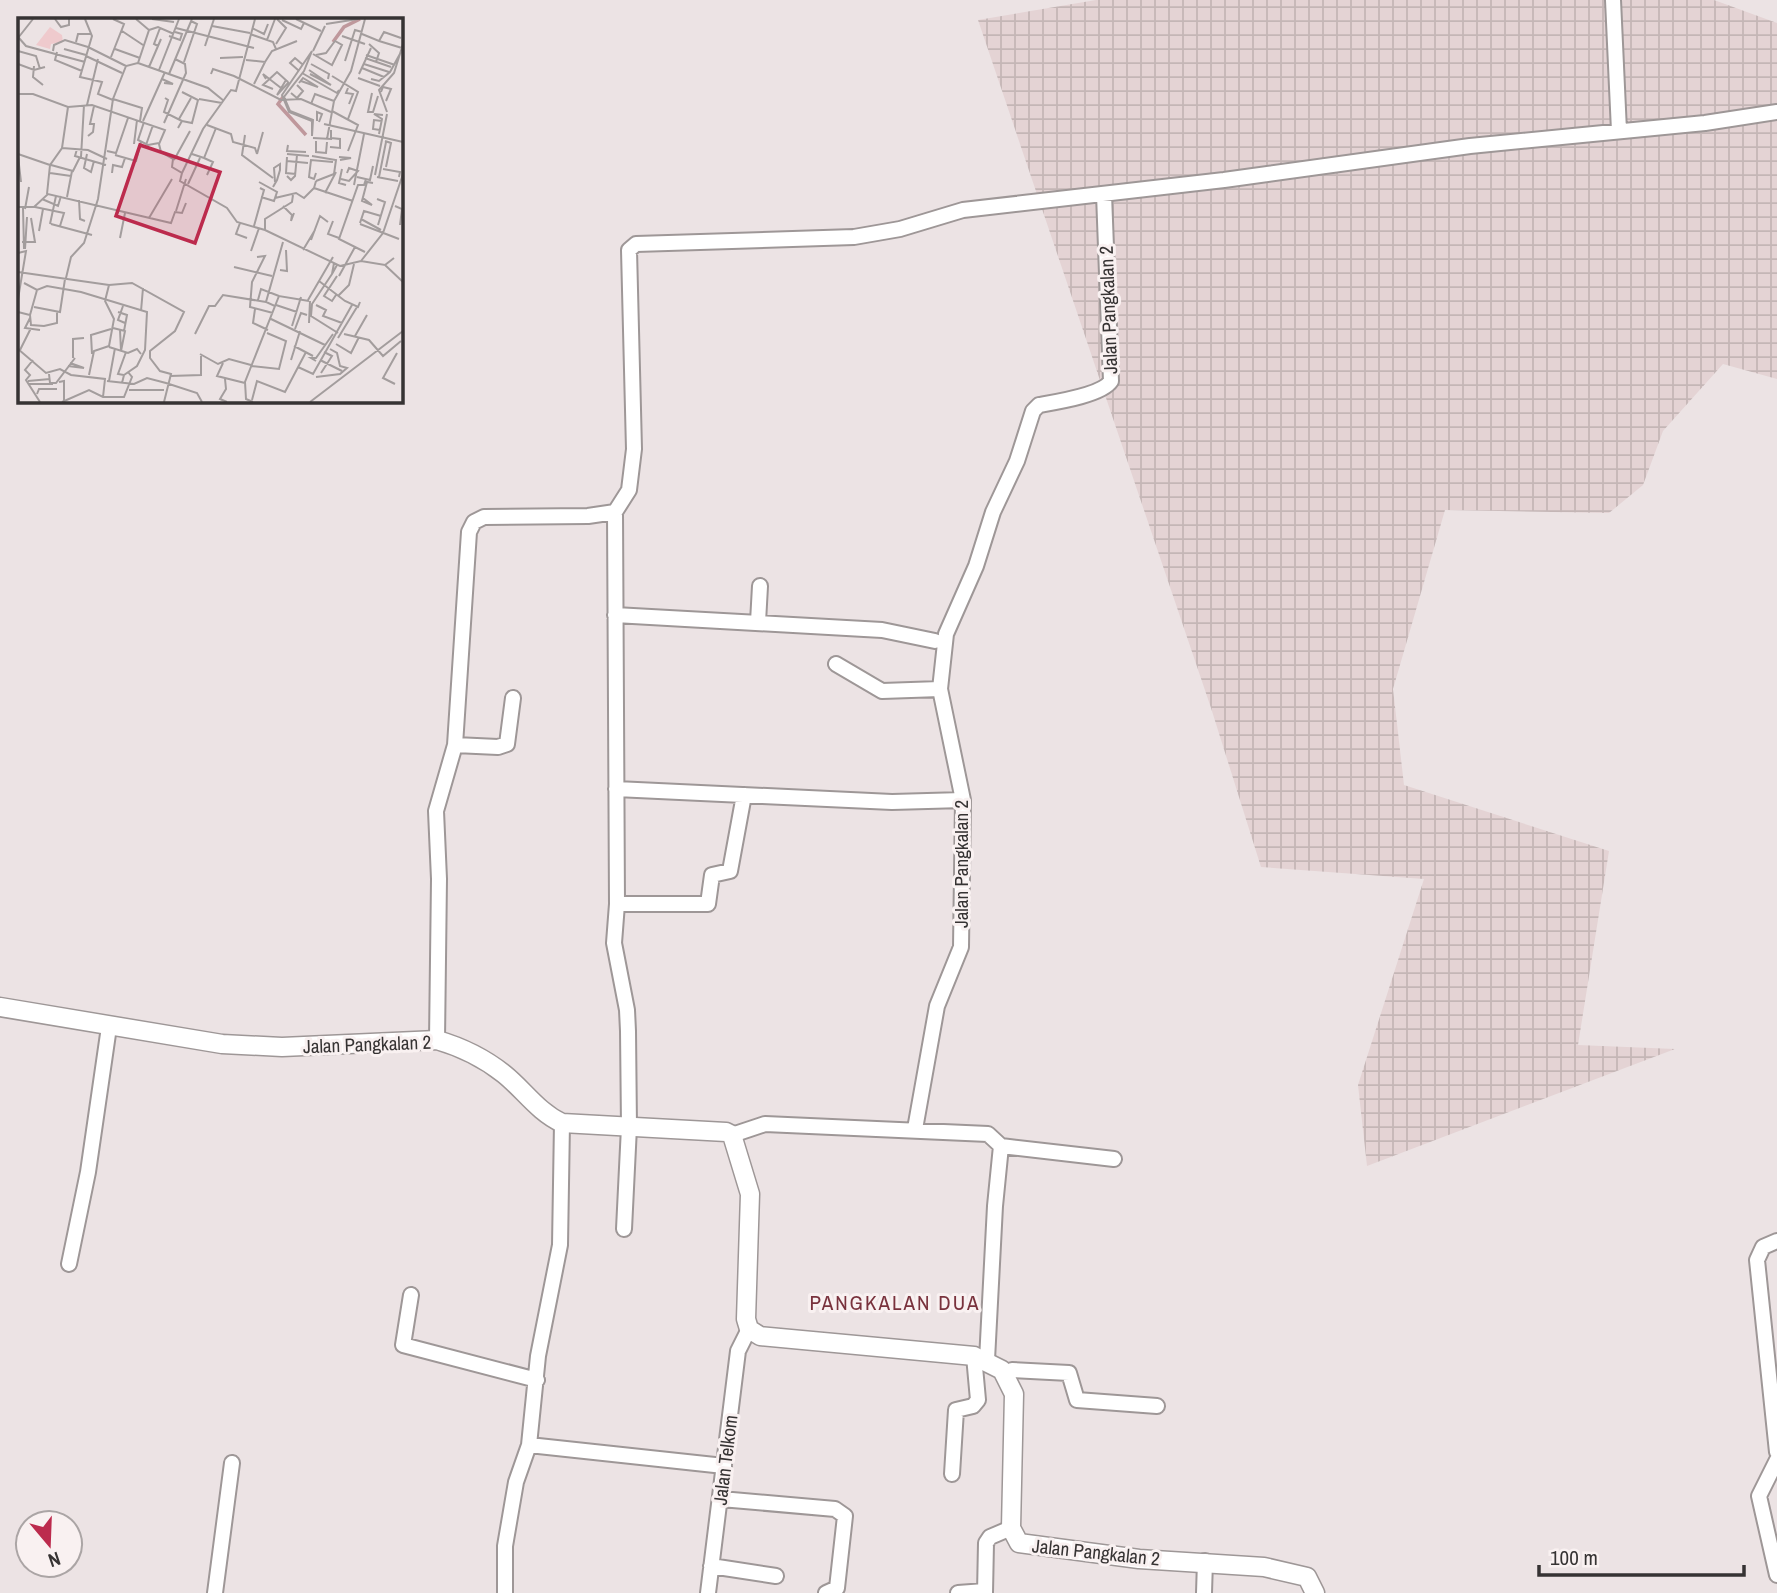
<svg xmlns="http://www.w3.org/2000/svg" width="1777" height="1593" font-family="'Archivo Narrow',sans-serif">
  <defs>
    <pattern id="industrial-grid" width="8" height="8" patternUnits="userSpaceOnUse" patternTransform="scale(1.75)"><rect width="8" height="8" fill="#e4d3d4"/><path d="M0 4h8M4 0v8" fill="none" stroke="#c4b6b6"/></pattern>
  </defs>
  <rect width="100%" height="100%" fill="#ece3e4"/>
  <!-- industrial -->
  <path fill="url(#industrial-grid)" d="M1096 0H1714L1777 23V379L1723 364 1663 431 1643 485 1609 513 1445 510 1393 689 1404 785 1609 851 1578 1045 1675 1049 1367 1166 1358 1085 1424 879 1261 867 1211 708 978 20Z"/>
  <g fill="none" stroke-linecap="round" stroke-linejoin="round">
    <!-- minor casing -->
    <g stroke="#9e9797" stroke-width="18">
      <path id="minor" d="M1613 0 1619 131
        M615 512 617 904 614 943 627 1010 628 1031 629 1127 624 1229
        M615 615 882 630 935 641
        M758 622 760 586
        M836 664 882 691 940 689
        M455 745 469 532 474 522 484 517 588 516 615 512 629 490 634 449 629 250 636 244 854 237 900 229 963 210 1224 180 1470 146 1705 123 1777 112
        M616 789 892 802 963 800
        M617 904H708L712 875 730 871 744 795
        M437 1040 439 879 436 811 455 745 498 747 507 744 513 698
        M915 1129 937 1006 961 947 963 800 940 689 946 634 976 566 993 512 1017 461 1033 411 1039 405C1056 402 1102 395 1111 381L1104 194
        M732 1135 765 1124 988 1134 1001 1146 995 1206 987 1360
        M1001 1146 1114 1159
        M1777 1241 1763 1247 1757 1260 1777 1452
        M69 1264 88 1172 109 1027
        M411 1295 403 1345 537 1380
        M1006 1376 1012 1370 1069 1373 1077 1400 1157 1406
        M529 1445 724 1466
        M1777 1460 1759 1496 1777 1575
        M952 1474 956 1410 973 1406 978 1400 974 1356
        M721 1499 835 1509 845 1516 837 1588 826 1593
        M711 1566 776 1576
        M215 1593 232 1463
        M505 1593V1546L516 1482 529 1445 538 1356 560 1245 562 1123
        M708 1593 738 1351 749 1329
        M958 1593 985 1591
        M985 1593 986 1543 990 1537 1011 1528
        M1204 1593 1205 1561"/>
    </g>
    <!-- tertiary casing -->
    <g stroke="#9e9797" stroke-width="21">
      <path id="tertiary" d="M0 1007 222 1044 282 1047 437 1040C461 1047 484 1058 504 1074 524 1090 538 1112 562 1123L726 1132 732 1135 750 1194 746 1319 749 1329 760 1336 974 1356 1002 1370 1014 1394 1011 1528 1019 1543 1139 1559 1264 1567 1307 1577 1315 1593"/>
    </g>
    <!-- minor -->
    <use href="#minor" stroke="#fff" stroke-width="14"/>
    <!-- tertiary -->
    <use href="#tertiary" stroke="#fff" stroke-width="18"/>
  </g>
  <g text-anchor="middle" stroke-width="6" stroke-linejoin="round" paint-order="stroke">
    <!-- street labels -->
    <g font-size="19" fill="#363333" stroke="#f9f1f1">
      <text transform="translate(1108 310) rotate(-92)" y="7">Jalan Pangkalan 2</text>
      <text transform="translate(961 864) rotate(-90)" y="7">Jalan Pangkalan 2</text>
      <text transform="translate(367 1044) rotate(-2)" y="7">Jalan Pangkalan 2</text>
      <text transform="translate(725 1460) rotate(-83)" y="7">Jalan Telkom</text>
      <text transform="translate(1096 1552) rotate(6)" y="7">Jalan Pangkalan 2</text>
    </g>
    <!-- neighbourhood labels -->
    <g font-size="21" letter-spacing="2" fill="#79323d" stroke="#f9f1f1">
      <text x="895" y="1310">PANGKALAN DUA</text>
    </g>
  </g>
  <!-- overview -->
  <g transform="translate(18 18)">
    <rect width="385" height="385" fill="#ece3e4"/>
    <path d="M32 9 44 17 45 24 33 26 32 31 18 27Z" fill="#efcacd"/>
    <path fill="none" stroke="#bf989c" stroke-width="3.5" d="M315 24 326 9 342 1M265 79 260 86 288 117"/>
    <path fill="none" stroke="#a39d9d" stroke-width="2" d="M37 1 43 9 51 7V1M67 1 74 18 62 59 84 64 80 76 95 82M134 1 156 4M278 1 303 13M264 2 283 11 286 5M308 6 340 1M194 8 232 15M158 10 236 30M234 10 246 16 250 6M131 12 140 9 156 16M104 13 125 27M232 16 255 24 258 31M344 16 361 23 366 14 383 20M151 18 162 22 164 16 157 14M324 18 347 26M0 20 15 1M1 20 8 28 67 44M249 22 257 1M361 23 384 30M58 24 60 16H73M258 26 268 10 259 1M351 26 361 35 358 44M140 28 136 26 142 10M187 28 196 1M70 29 108 48M46 31 68 37M97 31 122 40M0 33 18 38 22 51M35 33 36 27 47 22 70 29M295 33 307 8M39 34 37 42 64 53M295 36 314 47 324 27 317 23 308 35 298 37M348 37 377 47M68 38 104 55M93 39 106 6 95 1M202 40 225 39M347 40 373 49M228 42 247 44 254 33 279 23M327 43 337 12 344 14M166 44 179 6 173 3M120 45 190 70 206 83M0 46 16 52 27 49M293 46 311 56 310 61M346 46 371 54M16 48 15 59 25 67M131 49 143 21M344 50 366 59M141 52 161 1M280 52 272 45 277 40 284 46M291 52 313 67M284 55 319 75 321 72M151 56 174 1M193 56 195 51 216 58 263 82 283 81 313 94M292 56 313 67M341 56 353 30M314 58 340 74 330 101M340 60 362 68M144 61 155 66 146 65M248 61 245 56 263 70M353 61 361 63 372 54 383 34M268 62 259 77 271 64M281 65 285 60 300 69 283 63M236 66 247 44M330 70 328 75 335 76 331 86M255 71 245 67 259 54 270 64M164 74 180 82 174 105 164 103M363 74 365 69 373 71 368 83M273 75 279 80 285 73 279 67M354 75 350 94H355L360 78M0 76H15L50 89 74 87 147 112 141 126 143 134 155 141 154 149 164 155 162 163 209 190 219 204 247 212 322 248 343 243 367 247 376 240M147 80 150 82 146 94 164 103 160 110M95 81 124 90 122 103M181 81 204 85M293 86 297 76 316 83M69 87 80 41M314 93 340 107 330 133M369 94 361 72 376 55 385 26M161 101 173 80M125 103 147 54M299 103V94L304 96 301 104M126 104 120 122 130 127 141 125M146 105 168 55 167 46 157 41M306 106 385 124M189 107 213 116 215 124 237 130 239 136M362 112 355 111 356 102 364 103M361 116 364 101 356 96 365 97M227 117 224 137 255 160M70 118 75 114 76 106H72L76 88M294 118V103L271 94 264 77 294 33 286 53 266 79 272 93 295 102 294 118M295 120 313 121V112M309 121 316 83 333 53 347 1M298 123V134L308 135 309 124M367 123 373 125 368 149M116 126 119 102M128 127 135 107M270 127 269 133 288 134M312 129 322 130V121L313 120M44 130 70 132 89 141M59 131 57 138 88 147M89 133 98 135 110 100M0 136 32 147 44 130 50 89M69 136 66 150 73 154 76 143M174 136 186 140 198 110M239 136 245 114M269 136 291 138M97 137 118 143 123 124M0 138 3 164M294 138 318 142 316 156 298 163M63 139 66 87M269 139 268 155 278 156M321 139 333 140 322 142M186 140 195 144 189 157M156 142 172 113M269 143 290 145M33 147 55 153 62 139M324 151 321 165 328 167M365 151 382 154 381 159M32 155 53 158M94 155 95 147 104 149 107 140M164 155 185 111 213 72 218 73 237 1M298 155 296 161 291 159 293 142 315 144M357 157 369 96M269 158 273 162 277 158 279 137M339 159 352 162 355 148M359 159 380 163M361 159 368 124M323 161 331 163 340 153 331 150 329 155M298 163 296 170 335 183M241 164 259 174 256 183 243 179M170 166 182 140M336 167 346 116M255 169 259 162 262 152V146L256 150 257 164M307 175 318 154M29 176 32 147M49 179 54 153M257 180 278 175 286 180 296 170M345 180 354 187 344 183 349 164 355 165M24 181 40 188 43 178M359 181 367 184 360 207M61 182 62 201 67 203M265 188 274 197 273 203 276 195M377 188 384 191 382 207M0 189H16L30 176 153 205 157 194 164 195 168 185M17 189 46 195 42 208M5 190 6 231M7 191 11 169M158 193 168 161M131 200 154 161M343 201 363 212M315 203 310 216 321 220M222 205 218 216 229 220M342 205 346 193 363 198M32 206 38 178M33 206 74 217M342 206 381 221M236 208 246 172 242 170M247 212V201L274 184 275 177M21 213 25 191M102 220 107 195M293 222 302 198 310 204M4 224H17L13 200M7 231 9 199M285 232 297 212M233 233 241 210M347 234 321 221 340 167H346L348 161M0 235 8 233 0 281M239 239 247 238 234 264 232 289 255 295M343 243 365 215 385 156M316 245 314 256 319 247M367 247 385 264M216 249 254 258M262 252 269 253 268 232M0 254 91 267 114 265 166 294 157 313 132 333V340L142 353 153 356 146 384M314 256 294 286 293 298 320 315M321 258 337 229M48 260 53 239 66 225 80 181 95 81 108 48 120 45 131 12 118 1M301 263 327 283 340 289 342 284M6 265 19 272 29 268 63 274 129 294 127 332 119 348 106 357M318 277 314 283 306 278 319 258M320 278 331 267 336 246M240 282 243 271 261 278M290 282 315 239M258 287 279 294M298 287 308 292 305 298 324 305M105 288 100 302 107 305M257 288 261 278 291 283M16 289 42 294 47 261M237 291 235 305 250 312M123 293 125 270M0 294 12 297 13 307 26 308 39 305V294M100 294 109 297 106 313M12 297 19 272M12 300 7 310 22 312M253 301 307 327M291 305 292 283M274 308 283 279M95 310 107 313 103 333 102 312M277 311 283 295 289 297M177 316 191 288H197L205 277 248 284M326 316 351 322 365 338 383 323M337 318 349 297M320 320 339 289M318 326 333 335 341 319M91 328 96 301 87 283 91 267M276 328 295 338M91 329 110 335 119 331 123 336M0 331 28 355 42 351 53 357 87 361 85 379M2 332 13 310M74 336 73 317 93 311M182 336 200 346 211 341 233 347M55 340V321L66 320M15 342 7 352 12 357 8 362 22 384M273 342 282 313M302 342 324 353M298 343 293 340H298L315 316M205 345 199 358 227 365M50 348 66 350 52 345M233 348 261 351 268 323 249 315M280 349 295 356 334 287M303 355 314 338 306 334M31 356 32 365H38L57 340M71 357 76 333 91 328M152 358 183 357V336M298 359 322 356 329 350 322 348 319 335 312 331M207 361 208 371 202 381 209 384M10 363 32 361M89 363 116 366 129 360 148 365M91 363 97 330M41 364 46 363V383M104 365 106 357 100 356 108 334M148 365 179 375 184 384M11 366H35M377 366 365 360 379 335M111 372H146M19 376 21 371H39M234 382 239 363 267 374 288 334M44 384 71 372 85 379H106L114 359 110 354M235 384 228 381 227 364 257 288 248 284 265 224M292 384 385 313"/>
    <path fill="#bc2b4d" fill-opacity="0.15" stroke="#bc2b4d" stroke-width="3.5" d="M122 127 202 154 177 225 98 198Z"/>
    <rect width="385" height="385" fill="none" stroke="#363333" stroke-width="3.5"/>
  </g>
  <!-- north arrow -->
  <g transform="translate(49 1544) rotate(161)"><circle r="33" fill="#f9f1f1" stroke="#aba5a5" stroke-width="2"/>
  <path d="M0-5L12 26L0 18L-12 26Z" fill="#bc2b4d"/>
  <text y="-10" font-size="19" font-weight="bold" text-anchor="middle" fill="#363333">N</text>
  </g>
  <!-- scale -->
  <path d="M1539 1565v10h205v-10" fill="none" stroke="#363333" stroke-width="3.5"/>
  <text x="1550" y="1565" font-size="21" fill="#363333" stroke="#f9f1f1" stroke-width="5" paint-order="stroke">100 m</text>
</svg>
